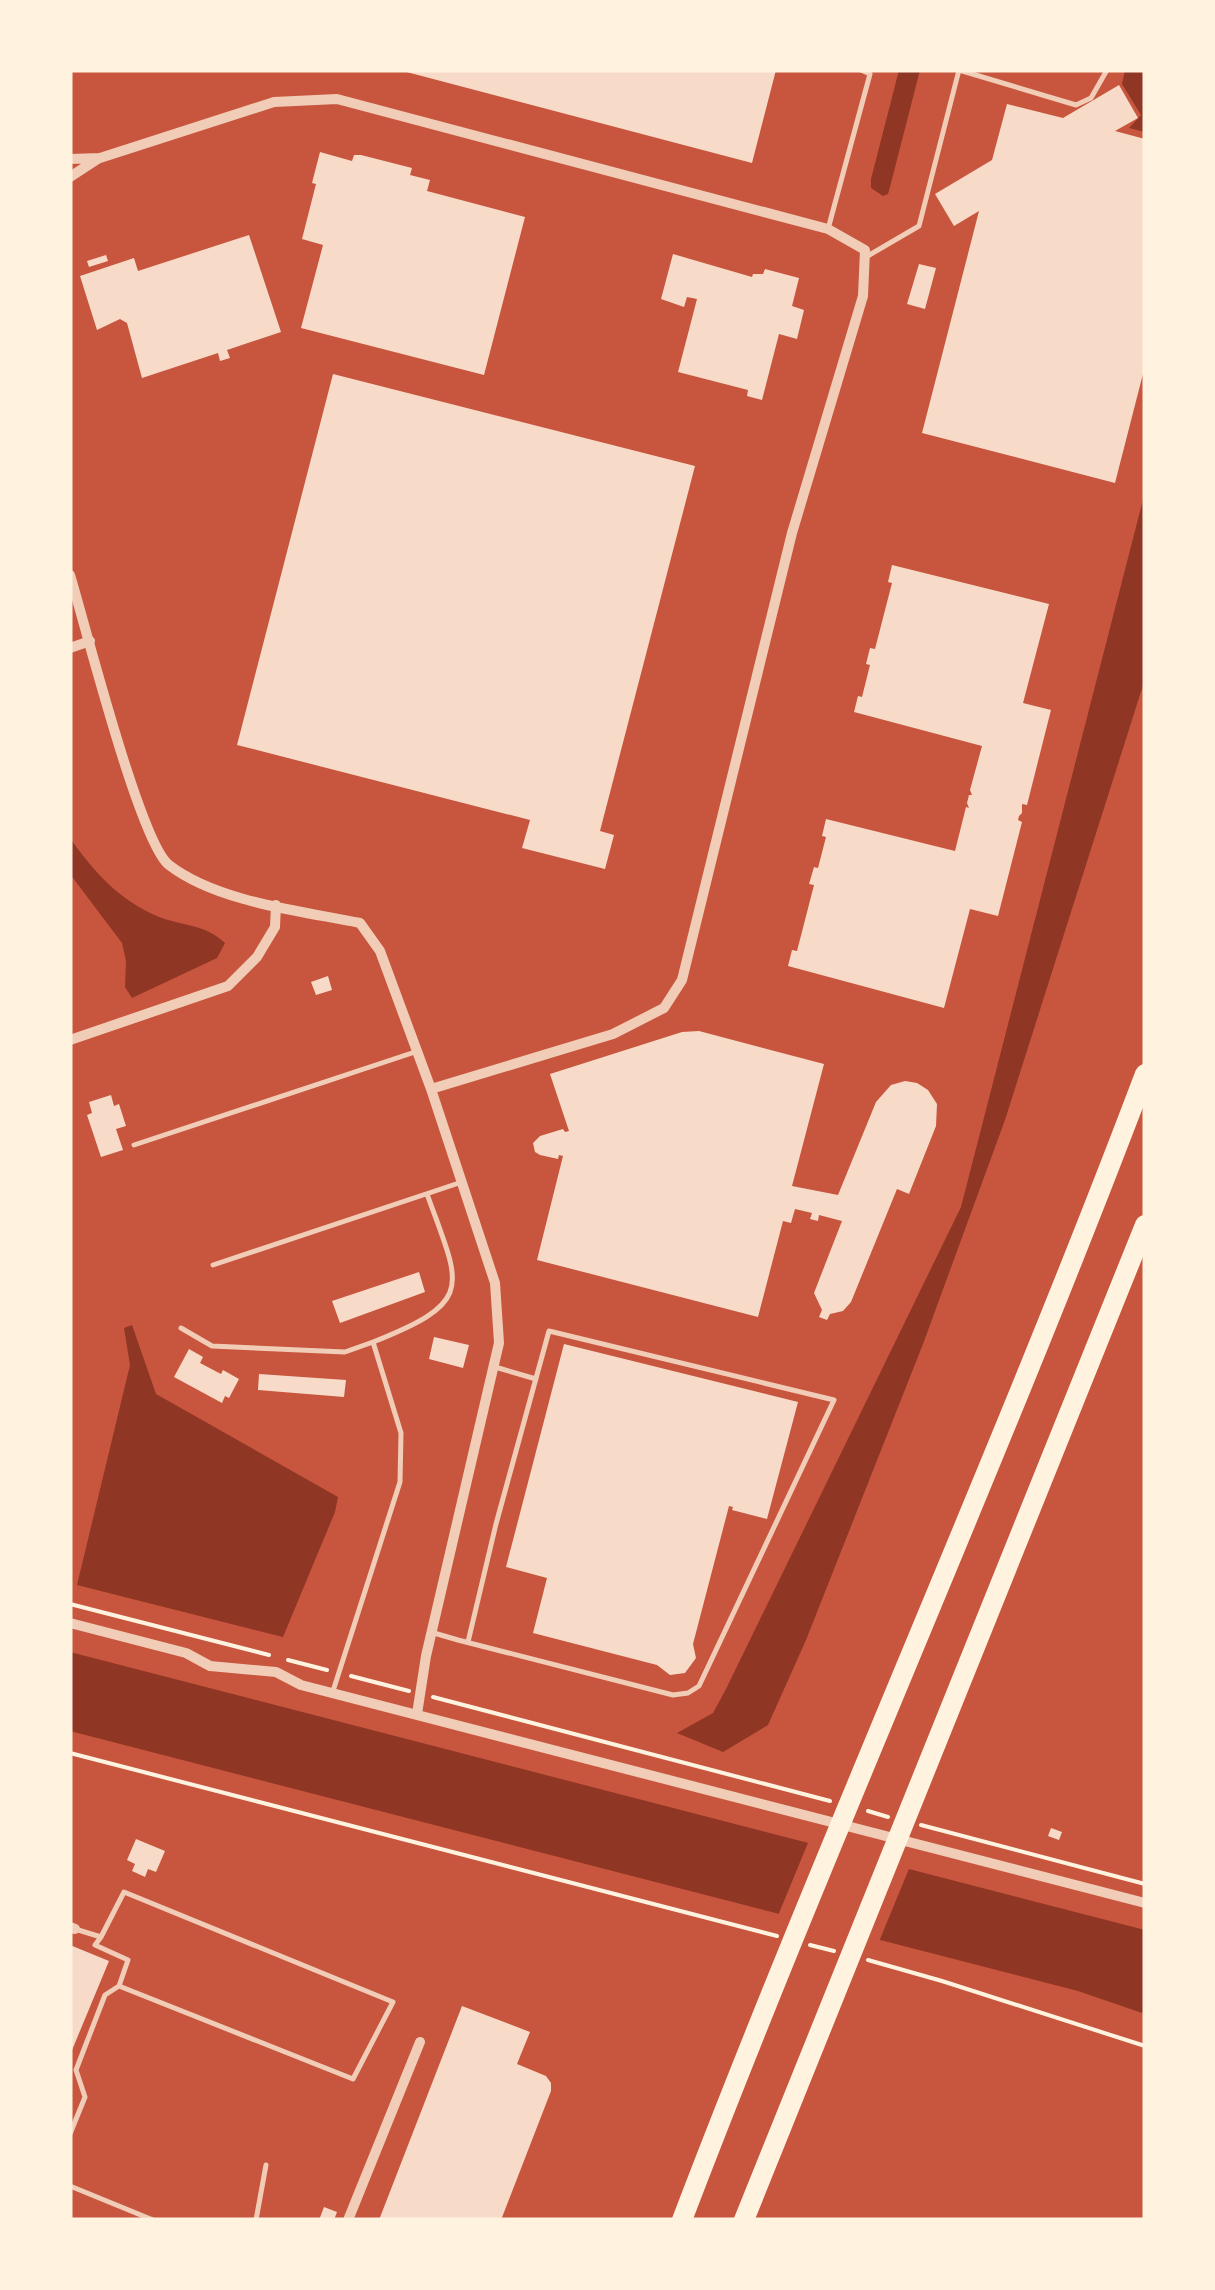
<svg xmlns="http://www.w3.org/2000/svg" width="1215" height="2290" font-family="Barlow,sans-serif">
  <rect width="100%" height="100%" fill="#c8553d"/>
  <!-- water -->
  <path fill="#8f3625" d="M899 70H920L890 187 888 194 883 196 871 188V179Z
    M1125 70H1145V132L1129 128 1141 115 1122 84Z
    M1145 492V679L1005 1120 923 1344 806 1640 768 1725 723 1752 677 1733 713 1713 726 1689 961 1207Z
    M70 838C93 871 120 901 159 917 183 926 205 924 225 943L217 958 132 998 125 987 126 961 122 943 70 874Z
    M132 1325 156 1394 338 1497 335 1512 283 1637 77 1585 130 1365 124 1328Z
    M70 1652 1145 1930V2014L1078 1991 70 1731Z"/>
  <!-- pier -->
  <path fill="#c8553d" d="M810 1838 911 1864 878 1944 777 1918Z"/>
  <!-- building -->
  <path fill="#f7dbc8" d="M399 70H776L752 163Z
    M1119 85 1138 118 1115 131 1145 139V366L1115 483 922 433 979 211 954 226 935 194 992 160 1007 104 1063 118Z
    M320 152 352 161 354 155H361L412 168 410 175 430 180 427 191 525 217 484 375 301 328 323 245 302 239 316 184 312 183Z
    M249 235 281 332 227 350 230 358 220 361 218 353 142 378 127 323 120 319 97 330 80 276 134 258 138 271Z
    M673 254 752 277 753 274H763L765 269 799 278 792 306 804 310 797 339 779 334 762 400 747 396 748 390 678 372 697 299 687 297 684 307 661 299Z
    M106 255 108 261 89 267 87 261Z
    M919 264 936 268 925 309 907 304Z
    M333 374 695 466 600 831 614 835 605 869 522 848 530 820 237 745Z
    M892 565 1049 604 1023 703 1051 710 1027 805 1022 804V813L1019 816 1018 820 1022 822 998 916 970 909 944 1008 788 966 792 950 797 951 814 885 809 884 814 867 818 868 826 837 822 836 826 819 955 851 966 807 969 808 967 803 969 795H972L970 790 982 746 854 712 858 696 862 697 870 665 866 664 870 648 875 649 892 583 888 582Z
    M328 976 332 990 316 995 311 982Z
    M699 1031 824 1064 792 1186 838 1195 876 1102 891 1085 905 1081 917 1083 928 1090 937 1104 936 1126 909 1194 897 1189 851 1302 843 1311 830 1314 827 1320 819 1317 822 1310 814 1293 842 1221 819 1215 818 1221 810 1219 812 1213 795 1209 791 1223 783 1221 758 1317 537 1260 563 1156 559 1155 558 1159 540 1155 535 1152 533 1143 540 1136 563 1129 565 1132 569 1131 550 1074 682 1032Z
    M111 1095 114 1106 119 1104 126 1126 116 1129 123 1150 101 1157 87 1115 92 1113 89 1102Z
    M419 1272 425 1292 340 1323 332 1301Z
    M434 1337 469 1345 463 1368 429 1359Z
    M564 1344 798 1402 767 1519 732 1510 733 1507 729 1506 693 1644 696 1658 685 1673 670 1675 657 1665 533 1633 547 1578 506 1567Z
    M189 1349 203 1357 200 1363 221 1374 223 1370 239 1379 229 1398 225 1396 222 1403 174 1377Z
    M259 1374 346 1380 344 1397 258 1390Z
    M1051 1828 1062 1832 1059 1840 1048 1836Z
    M136 1839 165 1851 156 1872 148 1869 145 1877 132 1871 135 1864 127 1860Z
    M70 1945 109 1961 70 2055Z
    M462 2006 530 2032 517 2064 546 2076 551 2083V2091L501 2220H379Z
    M324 2207 337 2212 334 2220H319Z"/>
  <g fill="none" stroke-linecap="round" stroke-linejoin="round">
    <!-- path -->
    <path stroke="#fff3e0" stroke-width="4" d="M70 1604 269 1655
      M288 1660 327 1670
      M351 1676 409 1691
      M433 1697 830 1801
      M70 1753 777 1936
      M868 1811 888 1817
      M921 1825 1145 1884
      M810 1945 834 1951
      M868 1960 942 1981 1145 2046"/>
    <!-- service -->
    <path stroke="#f1ccb7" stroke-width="5" d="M959 70 1076 105 1091 98 1107 70
      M828 229 870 74 861 70
      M866 257 919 226 959 70
      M134 1145 415 1052
      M213 1265 462 1182
      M181 1328 212 1346 345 1352 373 1342 401 1433 400 1482 333 1691
      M373 1342C476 1301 461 1288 427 1194
      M495 1367 536 1379
      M434 1633 458 1640 673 1695 688 1693 699 1686 834 1400 549 1331 496 1524 468 1642
      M75 1929 101 1937 124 1892 393 2002 353 2079 119 1986 128 1960 95 1945 101 1937
      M70 2134 85 2097 76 2070 105 1995 119 1986
      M70 2186 153 2220
      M256 2220 266 2165"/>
    <!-- minor -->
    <path stroke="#f1ccb7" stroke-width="10" d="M70 159 100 158 274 102 337 99 828 229 865 250 863 296 792 533 682 980 664 1008 613 1034 431 1089
      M70 177 99 158
      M70 575C85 624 140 843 169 865 217 902 301 911 360 923L380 951 431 1089 495 1283 499 1343 426 1656 417 1714
      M70 648 90 641
      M70 1040 228 986 257 957 275 927 276 905
      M70 1623 186 1653 210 1666 276 1672 301 1685 1145 1903
      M70 1927 75 1929
      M348 2220 420 2042"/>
    <!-- motorway -->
    <path stroke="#fff3e0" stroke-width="20" d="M682 2220C829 1835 999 1460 1145 1074
      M744 2220 1145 1225"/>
  </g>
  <!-- border -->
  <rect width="1215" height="2290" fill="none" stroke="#fff3e0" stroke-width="145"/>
</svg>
